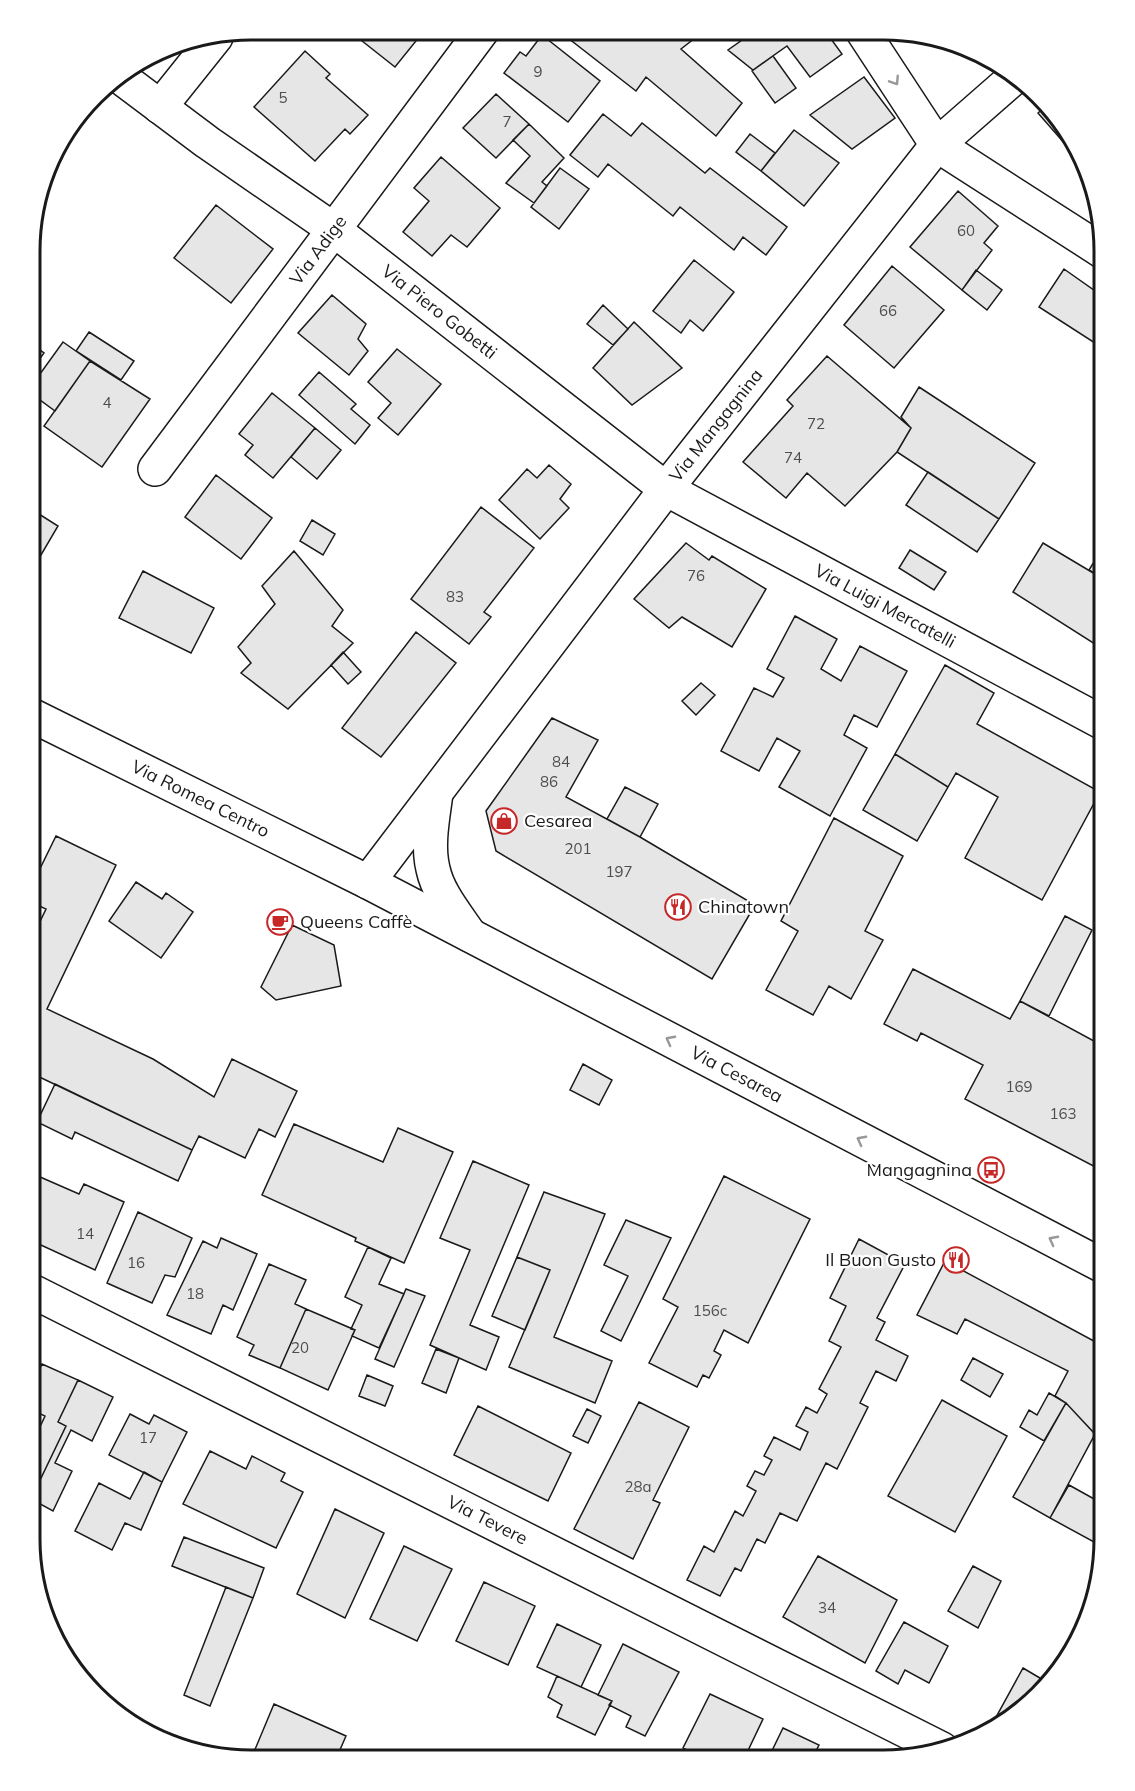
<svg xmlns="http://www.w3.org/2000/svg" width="1135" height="1791" font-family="Mulish,sans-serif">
  <rect width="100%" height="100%" fill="#fff"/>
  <!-- building -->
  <path fill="#e6e6e6" stroke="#1a1a1a" stroke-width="1.5" d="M355 30 424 31 395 67 352 33Z
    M559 31H704L681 49 742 103 716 136 646 77 636 91Z
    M755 31 826 32 842 54 810 77 787 46 753 70 728 50Z
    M542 35 600 81 568 122 504 73 520 52 526 56Z
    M305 51 330 74 326 78 368 115 350 134 345 129 315 161 254 107Z
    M773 56 796 88 775 103 752 71Z
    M864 77 895 118 852 149 810 115Z
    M496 94 529 124 496 158 463 128Z
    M1047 105 1059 116 1077 147 1072 152 1038 113Z
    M603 114 631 136 642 123 705 173 710 168 787 227 766 255 743 237 734 250 680 207 673 216 608 164 598 177 570 155Z
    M529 124 564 158 542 182 547 186 534 203 506 183 530 156 513 140Z
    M794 130 839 163 804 206 761 171Z
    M750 134 775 153 761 171 736 152Z
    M441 157 500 208 467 247 451 235 432 256 403 232 429 201 414 188Z
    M560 168 589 189 559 229 531 207Z
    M958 191 998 226 984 243 992 250 962 290 910 247Z
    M216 205 273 249 231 303 174 258Z
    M694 260 734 292 703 331 690 320 681 333 653 311Z
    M892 266 944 310 894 368 844 325Z
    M1064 269 1105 298V336L1098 345 1039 307Z
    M976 270 1002 290 987 310 962 290Z
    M332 295 366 324 358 339 368 351 349 375 298 333Z
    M603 305 628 329 613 345 587 324Z
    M634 322 682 368 632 405 593 368Z
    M89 332 134 361 121 380 76 351Z
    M63 342 90 361 55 411 32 394V385Z
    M32 344 44 353 32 370Z
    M397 349 441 384 398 435 378 418 391 403 368 382Z
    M827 356 911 428 897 452 845 506 807 473 786 498 743 462 793 406 787 400Z
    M90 361 150 399 102 467 44 426Z
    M319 372 356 404 351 409 370 425 355 444 299 395Z
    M919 387 1035 463 999 519 897 452 911 428 901 417Z
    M272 393 315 428 273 478 245 455 253 445 239 434Z
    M315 428 341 450 317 479 291 457Z
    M549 465 571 484 560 499 569 508 540 539 499 500 527 469 537 478Z
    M928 472 999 519 977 552 906 505Z
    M216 475 272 518 241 559 185 517Z
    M481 507 534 548 484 612 491 617 469 644 411 599Z
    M31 509 58 526 31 572Z
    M312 520 335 534 323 555 300 541Z
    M686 543 709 560 712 556 766 589 732 647 682 617 669 628 634 599Z
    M1043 543 1105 580V635L1098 646 1013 592Z
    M1105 544V580L1089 570Z
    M910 550 946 572 934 590 899 568Z
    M294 551 343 610 332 626 353 643 288 709 241 673 251 663 238 647 275 604 262 586Z
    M143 571 214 608 191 653 119 618Z
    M795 616 837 639 821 669 841 681 860 646 907 671 877 727 854 715 844 735 867 748 830 816 779 787 800 751 777 738 759 771 721 751 754 688 773 697 784 678 767 669Z
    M416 632 456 663 381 757 342 728Z
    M343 652 361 672 348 684 331 665Z
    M945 665 994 693 977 724 1100 792 1042 900 965 858 998 797 956 773 948 787 895 754Z
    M701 683 715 695 696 715 682 701Z
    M552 718 598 740 566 797 640 837 755 905 712 979 496 851 486 811Z
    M895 754 948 787 917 841 863 810Z
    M625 787 658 804 640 837 607 819Z
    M834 818 903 856 865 931 883 940 851 999 829 986 813 1015 766 990 798 931 781 921Z
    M31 825 40 830 31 847Z
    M56 836 116 865 47 1009 153 1059 214 1097 232 1059 297 1091 275 1137 259 1129 245 1158 199 1136 192 1150 31 1073V935L33 936 46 909 31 902V887Z
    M136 882 162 899 166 893 193 912 161 958 109 921Z
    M1065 916 1092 930 1049 1016 1020 1001Z
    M292 925 334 945 341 986 276 1000 261 987Z
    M913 969 1010 1019 1020 1001 1105 1047V1172L965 1099 983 1065 921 1033 917 1041 884 1024Z
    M583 1064 612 1080 599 1105 570 1090Z
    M55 1084 192 1150 178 1181 75 1132 72 1139 37 1122Z
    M294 1124 383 1162 398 1128 453 1152 404 1263 355 1241 356 1238 262 1195Z
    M473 1161 529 1185 470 1325 499 1337 486 1370 430 1345 470 1250 440 1238Z
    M31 1173 79 1194 84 1184 124 1202 95 1270 30 1240Z
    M724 1176 810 1219 748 1343 724 1330 714 1351 721 1355 709 1378 703 1375 697 1387 649 1363 678 1307 663 1299Z
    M544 1192 605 1214 554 1337 612 1361 595 1403 509 1367 550 1270 517 1257Z
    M138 1212 192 1238 175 1277 165 1275 152 1303 107 1283Z
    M626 1220 671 1238 621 1341 601 1331 628 1276 604 1265Z
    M221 1238 257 1254 233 1310 223 1305 211 1334 167 1315 203 1241 217 1248Z
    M859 1239 905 1264 877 1318 885 1322 876 1340 908 1356 896 1381 876 1371 860 1403 868 1407 837 1469 826 1463 797 1521 780 1513 765 1543 757 1539 741 1571 735 1568 720 1596 687 1580 704 1546 714 1552 735 1511 743 1516 756 1491 747 1486 755 1471 764 1475 772 1460 764 1456 774 1437 800 1450 808 1432 796 1426 806 1407 817 1413 827 1394 819 1389 841 1347 829 1341 846 1306 830 1298Z
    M368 1247 391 1258 379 1284 404 1294 379 1348 352 1336 355 1330 351 1329 362 1305 345 1297Z
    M517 1257 550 1270 525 1330 492 1316Z
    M945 1261 1105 1347V1438L1095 1434 1066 1403 1055 1396 1068 1371 965 1319 957 1334 917 1315Z
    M269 1264 306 1280 295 1304 306 1309 280 1368 249 1355 254 1345 237 1337Z
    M406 1289 425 1296 394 1367 375 1359Z
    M306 1309 355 1330 328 1390 280 1368Z
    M436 1349 459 1358 446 1393 422 1383Z
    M973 1358 1003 1374 990 1397 961 1380Z
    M42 1364 78 1380 58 1422 66 1426 31 1499 30 1448 45 1416 30 1409V1389Z
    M367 1375 393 1386 385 1406 359 1396Z
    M78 1380 113 1397 92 1441 71 1430 55 1463 72 1471 53 1511 31 1499 66 1426 58 1422Z
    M1049 1393 1066 1403 1044 1441 1020 1427 1029 1410 1037 1415Z
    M942 1400 1007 1436 955 1532 888 1496Z
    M639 1402 689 1427 653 1500 660 1503 633 1559 574 1529Z
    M1066 1403 1095 1434 1050 1518 1013 1497Z
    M478 1406 571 1453 548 1501 454 1455Z
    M587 1409 601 1416 588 1443 573 1436Z
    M130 1414 149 1424 154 1415 187 1432 162 1482 109 1455Z
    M210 1451 246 1469 252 1456 285 1473 281 1481 303 1492 276 1548 183 1504Z
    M144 1472 162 1482 141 1530 125 1523 112 1550 75 1531 99 1483 130 1499Z
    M1069 1485 1105 1505V1548L1050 1518Z
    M335 1509 384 1533 345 1618 297 1594Z
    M184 1537 264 1568 253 1598 172 1566Z
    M404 1546 452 1569 417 1641 370 1619Z
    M818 1556 897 1600 865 1663 783 1617Z
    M973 1566 1001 1581 978 1628 948 1611Z
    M484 1582 535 1606 508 1665 456 1641Z
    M226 1587 253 1598 210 1706 184 1695Z
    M1096 1595 1093 1611 1071 1652 1066 1649Z
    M904 1622 948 1646 929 1683 905 1670 898 1684 876 1671Z
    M557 1624 601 1645 581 1687 537 1667Z
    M623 1644 679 1672 645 1736 626 1727 631 1716 609 1705 612 1701 598 1695Z
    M1023 1668 1050 1684 1019 1715 991 1731 989 1730Z
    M557 1676 612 1701 595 1735 557 1717 562 1705 548 1697Z
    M710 1694 763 1719 743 1761H709L683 1748Z
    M274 1704 346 1736 336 1759H251Z
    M783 1728 819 1745 814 1755 827 1761H767Z"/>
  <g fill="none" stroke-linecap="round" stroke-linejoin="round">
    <!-- minor casing -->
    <g stroke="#1a1a1a" stroke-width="36">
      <g id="minor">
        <path d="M863 32 937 145 1105 253"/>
        <path id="s1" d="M119 76 207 142 333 229 666 489 1105 724"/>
        <path d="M160 107 216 37"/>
        <path id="s2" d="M155 469 482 31"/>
        <path id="s3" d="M31 715 368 882 1105 1267"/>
        <path d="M436 793C433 817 427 845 433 869 438 893 456 914 470 935"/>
        <path id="s4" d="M368 882 666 489 937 145 1017 75"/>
        <path id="s5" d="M30 1290 942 1749"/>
      </g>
    </g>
    <!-- minor -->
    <use href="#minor" stroke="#fff" stroke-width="33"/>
  </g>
  <!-- one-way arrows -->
  <defs><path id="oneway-chevron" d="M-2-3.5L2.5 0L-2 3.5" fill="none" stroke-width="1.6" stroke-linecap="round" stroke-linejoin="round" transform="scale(1.5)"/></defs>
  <g stroke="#989898">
    <use href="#oneway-chevron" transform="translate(895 81) rotate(57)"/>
    <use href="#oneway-chevron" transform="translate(670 1040) rotate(-152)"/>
    <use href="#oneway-chevron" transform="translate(861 1140) rotate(-152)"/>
    <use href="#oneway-chevron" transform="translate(1053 1240) rotate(-152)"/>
  </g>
  <!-- icons -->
  <defs>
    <g id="shop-ring" transform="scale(1.35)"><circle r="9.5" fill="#fff" stroke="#c62828" stroke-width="1.5"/><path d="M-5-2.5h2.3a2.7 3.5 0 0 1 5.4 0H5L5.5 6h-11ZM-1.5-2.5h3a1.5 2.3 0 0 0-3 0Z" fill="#c62828"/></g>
    <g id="restaurant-ring" transform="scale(1.35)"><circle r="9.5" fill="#fff" stroke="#c62828" stroke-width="1.5"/><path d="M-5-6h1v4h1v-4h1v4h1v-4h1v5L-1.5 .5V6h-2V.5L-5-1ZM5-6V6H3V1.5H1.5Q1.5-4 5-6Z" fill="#c62828"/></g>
    <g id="cafe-ring" transform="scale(1.35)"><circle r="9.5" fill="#fff" stroke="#c62828" stroke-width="1.5"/><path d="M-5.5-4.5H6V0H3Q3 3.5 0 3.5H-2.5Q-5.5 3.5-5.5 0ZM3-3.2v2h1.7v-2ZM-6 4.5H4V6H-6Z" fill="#c62828"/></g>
    <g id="bus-ring" transform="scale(1.35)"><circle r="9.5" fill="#fff" stroke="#c62828" stroke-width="1.5"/><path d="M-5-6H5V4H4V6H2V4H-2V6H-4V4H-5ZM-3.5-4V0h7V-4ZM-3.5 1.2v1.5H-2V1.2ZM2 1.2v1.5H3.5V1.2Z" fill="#c62828"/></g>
  </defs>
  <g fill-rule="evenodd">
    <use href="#shop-ring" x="504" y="821"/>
    <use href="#restaurant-ring" x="678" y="907"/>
    <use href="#cafe-ring" x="280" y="922"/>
    <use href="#bus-ring" x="991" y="1170"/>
    <use href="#restaurant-ring" x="956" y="1260"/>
  </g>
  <g text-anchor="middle" stroke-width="4.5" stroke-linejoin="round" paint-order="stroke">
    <!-- number labels -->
    <g font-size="15" fill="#4d4d4d">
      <text x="538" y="77">9</text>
      <text x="283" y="103">5</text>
      <text x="507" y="127">7</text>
      <text x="966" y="236">60</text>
      <text x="888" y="316">66</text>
      <text x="107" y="408">4</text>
      <text x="816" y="429">72</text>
      <text x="793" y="463">74</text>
      <text x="696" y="581">76</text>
      <text x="455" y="602">83</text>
      <text x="561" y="767">84</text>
      <text x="549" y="787">86</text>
      <text x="578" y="854">201</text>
      <text x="619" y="877">197</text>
      <text x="1019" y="1092">169</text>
      <text x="1063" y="1119">163</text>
      <text x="85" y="1239">14</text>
      <text x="136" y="1268">16</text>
      <text x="195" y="1299">18</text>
      <text x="710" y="1316">156c</text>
      <text x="300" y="1353">20</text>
      <text x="148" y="1443">17</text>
      <text x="638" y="1492">28a</text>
      <text x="827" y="1613">34</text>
    </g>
    <!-- street labels -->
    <g font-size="18" fill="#1a1a1a" stroke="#fff">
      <text dy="6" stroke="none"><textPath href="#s2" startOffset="273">Via Adige</textPath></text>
      <text dy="6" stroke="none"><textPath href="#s1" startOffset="398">Via Piero Gobetti</textPath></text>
      <text dy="6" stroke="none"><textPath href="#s4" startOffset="574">Via Mangagnina</textPath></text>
      <text dy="6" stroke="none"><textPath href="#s1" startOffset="934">Via Luigi Mercatelli</textPath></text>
      <text dy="6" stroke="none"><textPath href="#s3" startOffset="189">Via Romea Centro</textPath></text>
      <text dy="6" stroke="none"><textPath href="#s3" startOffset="792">Via Cesarea</textPath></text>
      <text dy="6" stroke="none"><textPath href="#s5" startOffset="512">Via Tevere</textPath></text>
    </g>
    <!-- poi labels -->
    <g font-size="18" fill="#1a1a1a" stroke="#fff" text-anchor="start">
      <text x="524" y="827">Cesarea</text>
      <text x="698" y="913">Chinatown</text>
      <text x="300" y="928">Queens Caffè</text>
      <text x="972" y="1176" text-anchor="end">Mangagnina</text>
      <text x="936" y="1266" text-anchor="end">Il Buon Gusto</text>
    </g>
  </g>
  <!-- crop -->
  <path d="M0 0H1135V1791H0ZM251 40H883A211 211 0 0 1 1094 251V1539A211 211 0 0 1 883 1750H251A211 211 0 0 1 40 1539V251A211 211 0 0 1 251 40Z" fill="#fff" fill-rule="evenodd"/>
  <path fill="none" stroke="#1a1a1a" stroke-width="3" d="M251 40H883A211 211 0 0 1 1094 251V1539A211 211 0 0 1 883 1750H251A211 211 0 0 1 40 1539V251A211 211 0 0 1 251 40Z"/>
</svg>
